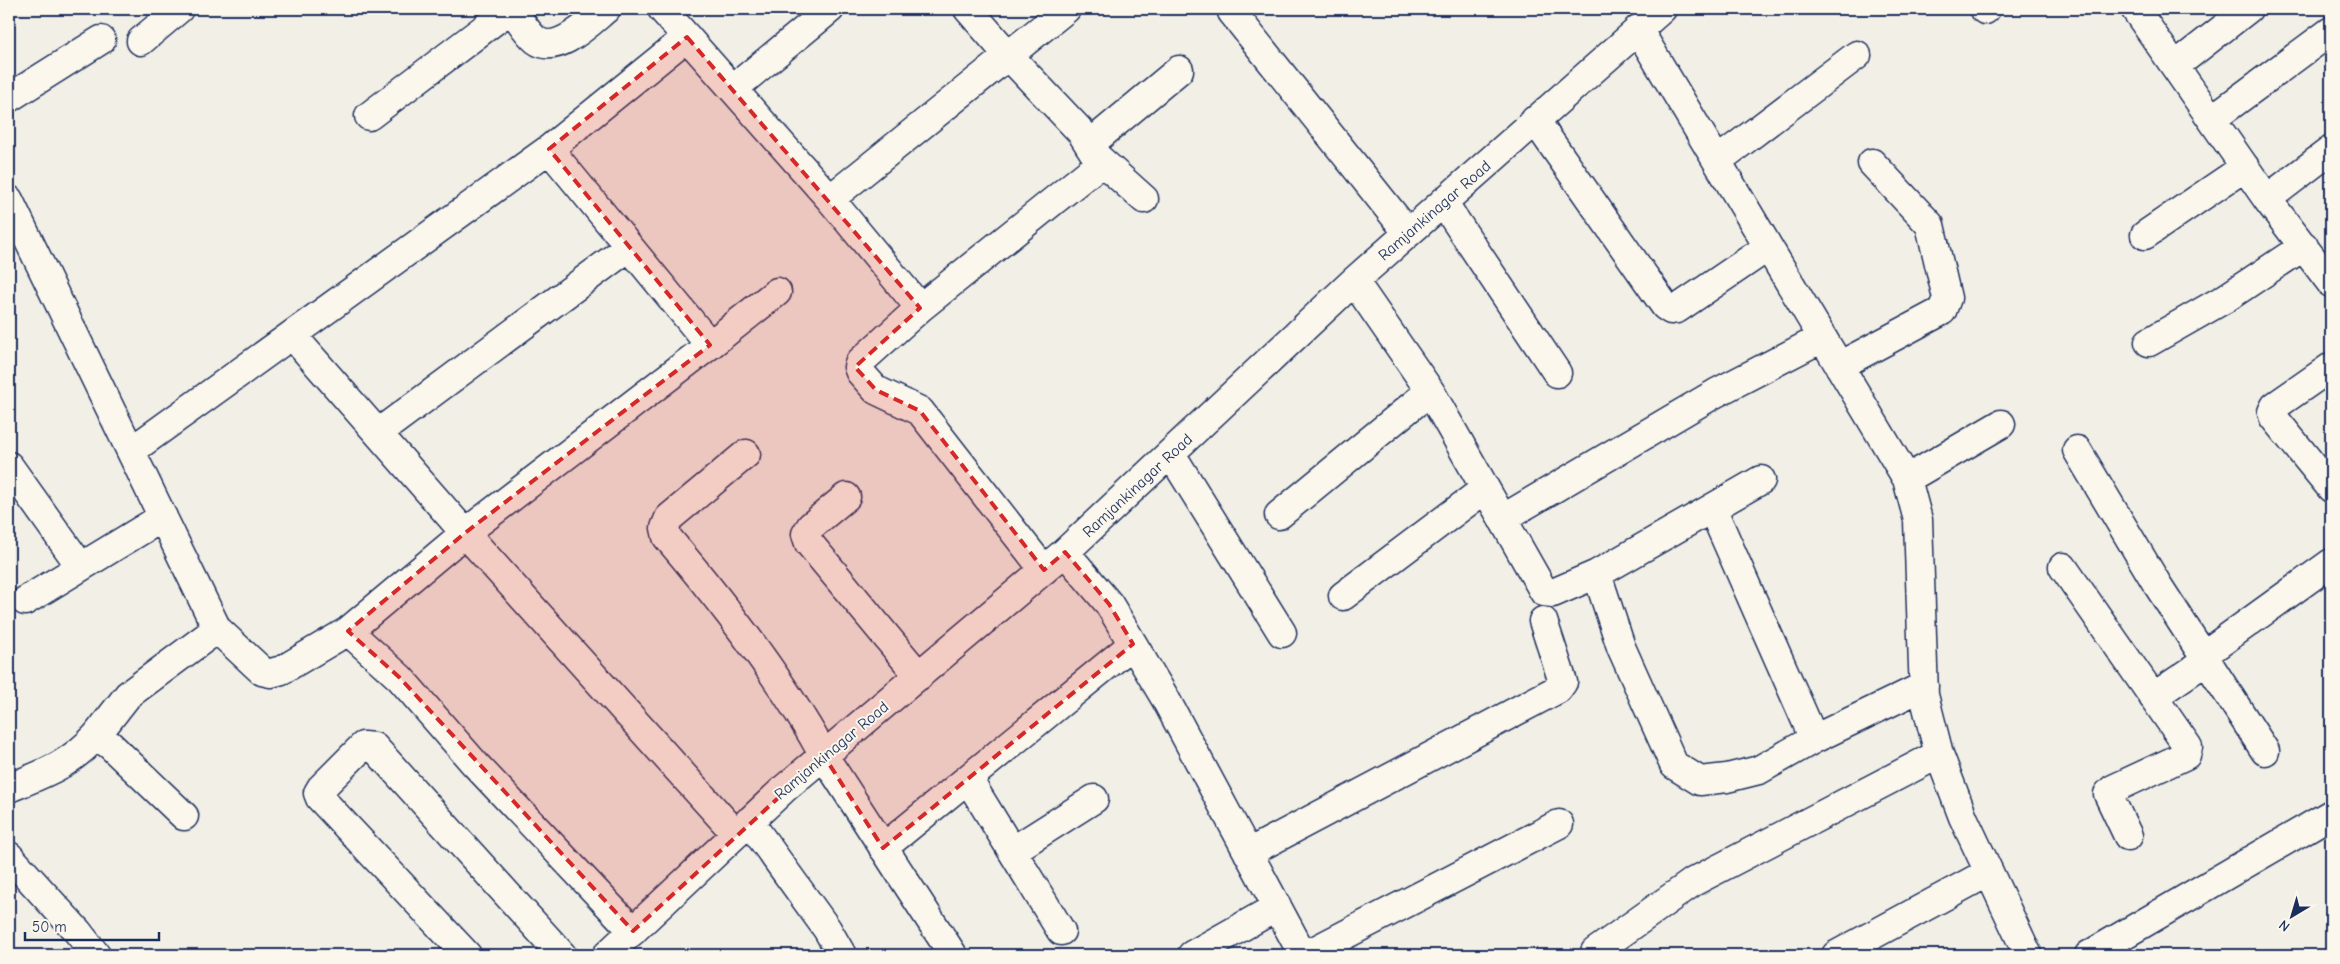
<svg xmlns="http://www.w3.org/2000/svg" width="2340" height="964" font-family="'Comic Neue',sans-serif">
  <rect width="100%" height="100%" fill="#f2efe6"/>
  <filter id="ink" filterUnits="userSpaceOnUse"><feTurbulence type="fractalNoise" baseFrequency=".02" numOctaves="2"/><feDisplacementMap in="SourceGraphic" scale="10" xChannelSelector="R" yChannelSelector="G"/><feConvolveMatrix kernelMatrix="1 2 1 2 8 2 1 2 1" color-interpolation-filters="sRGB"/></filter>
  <g filter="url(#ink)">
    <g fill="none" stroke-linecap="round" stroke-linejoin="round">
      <!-- minor casing -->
      <g stroke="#1b2f5e" stroke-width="31">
        <path id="minor" d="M511 9C519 18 526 32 536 40 557 56 590 22 606 9
          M662 9 830 199 920 308
          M968 9 1008 55 1081 132 1096 156 1144 199
          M2135 9 2267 199 2331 283
          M1985 10 1986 9
          M1232 12 1408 233
          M1638 29 1907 479 1918 520 1924 695 1939 754 1963 817 2028 955
          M141 41 179 9
          M2175 66 2248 9
          M733 89 830 9
          M9 98 101 40
          M369 116 510 9
          M2212 119 2331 31
          M1535 120 1665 306 1671 310 1677 309 1768 247
          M1089 145 1179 70
          M1717 161 1857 55
          M830 199 1066 9
          M2267 199 2331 150
          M9 200 217 629 262 671 271 673 282 670 348 631 465 533 710 345 549 149
          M1443 202 1557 373
          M2145 235 2245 167
          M1354 281 1430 391 1544 592 1553 593 1597 574 1761 480
          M292 335 465 533 736 834
          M2149 342 2226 298 2304 246
          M710 345 777 292
          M1839 366 1942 311 1947 298 1930 225 1872 163
          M2331 367 2275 406 2272 412 2274 418 2331 488
          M378 433 629 247
          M2077 450 2157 584 2265 751
          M131 451 549 149 687 37
          M746 454 669 518 665 528 667 537C723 603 783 680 824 756L953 955
          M1171 454 1282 633
          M9 466 81 567
          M1907 479 2001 424
          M846 497 811 526 806 534 809 543 919 676
          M1712 508 1814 739
          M1279 515 1430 391
          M1502 519 1716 393 1822 338
          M1065 552 1109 604 1165 698 1303 955
          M2063 567 2188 747 2186 755 2113 789 2108 794 2128 836
          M1044 570 920 411 876 390 860 372 858 367 860 362 920 308 1102 162
          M1597 574 1621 647 1674 765 1700 781 1727 778 1759 770 1814 739 1924 686
          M1343 596 1485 489
          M25 601 163 517
          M348 631 400 678 475 764 633 931
          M2202 656 2331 563
          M2153 697 2206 661
          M96 736 128 695 217 629
          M968 779 1061 931
          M9 788C45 773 69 765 96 736L110 745 184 816
          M749 821 827 929 842 955
          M883 848 1133 644
          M1012 851 1094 799
          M1248 853 1558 689 1563 682 1543 621
          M9 856 78 932 96 955
          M1595 952 1693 882 1939 754
          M467 955 320 798 318 793 321 788 363 746 374 747 562 955
          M607 955 785 788 1065 552 1354 281 1662 9
          M1192 955 1277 907
          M1306 955 1559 824
          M1836 955 1989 872
          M2089 955 2331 814"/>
      </g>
      <!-- minor -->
      <use href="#minor" stroke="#fbf7ec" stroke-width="28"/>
    </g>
  </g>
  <!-- marked area -->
  <path fill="#d62828" fill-opacity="0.2" stroke="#d62828" stroke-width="4" stroke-dasharray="10 6" stroke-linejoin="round" d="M687 37 920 308 855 367 876 390 920 411 1044 570 1065 552 1109 604 1133 644 883 848 824 756 633 931 400 678 348 631 465 533 710 345 549 149Z"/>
  <g text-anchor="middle" stroke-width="4" stroke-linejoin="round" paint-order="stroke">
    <!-- street labels -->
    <g font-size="16" fill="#1b2f5e" stroke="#fbf7ec">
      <text transform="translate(1434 210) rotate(-41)" y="6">Ramjankinagar Road</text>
      <text transform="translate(1137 485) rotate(-43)" y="6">Ramjankinagar Road</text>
      <text transform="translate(831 750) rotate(-40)" y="6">Ramjankinagar Road</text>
    </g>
  </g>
  <!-- margin -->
  <rect width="2340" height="964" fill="none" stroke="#fbf7ec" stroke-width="30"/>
  <rect x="15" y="15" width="2310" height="934" fill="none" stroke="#1b2f5e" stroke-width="2" filter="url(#ink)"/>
  <!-- north arrow -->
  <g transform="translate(2292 916) rotate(218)" stroke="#fbf7ec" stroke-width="4" paint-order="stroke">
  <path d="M0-4L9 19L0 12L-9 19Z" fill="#1b2f5e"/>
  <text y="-8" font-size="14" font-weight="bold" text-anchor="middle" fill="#1b2f5e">N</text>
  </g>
  <!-- scale -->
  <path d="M25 932v8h134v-8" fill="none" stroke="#1b2f5e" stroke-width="2.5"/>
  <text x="32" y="932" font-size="15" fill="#1b2f5e" stroke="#fbf7ec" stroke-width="4" paint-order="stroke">50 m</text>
</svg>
